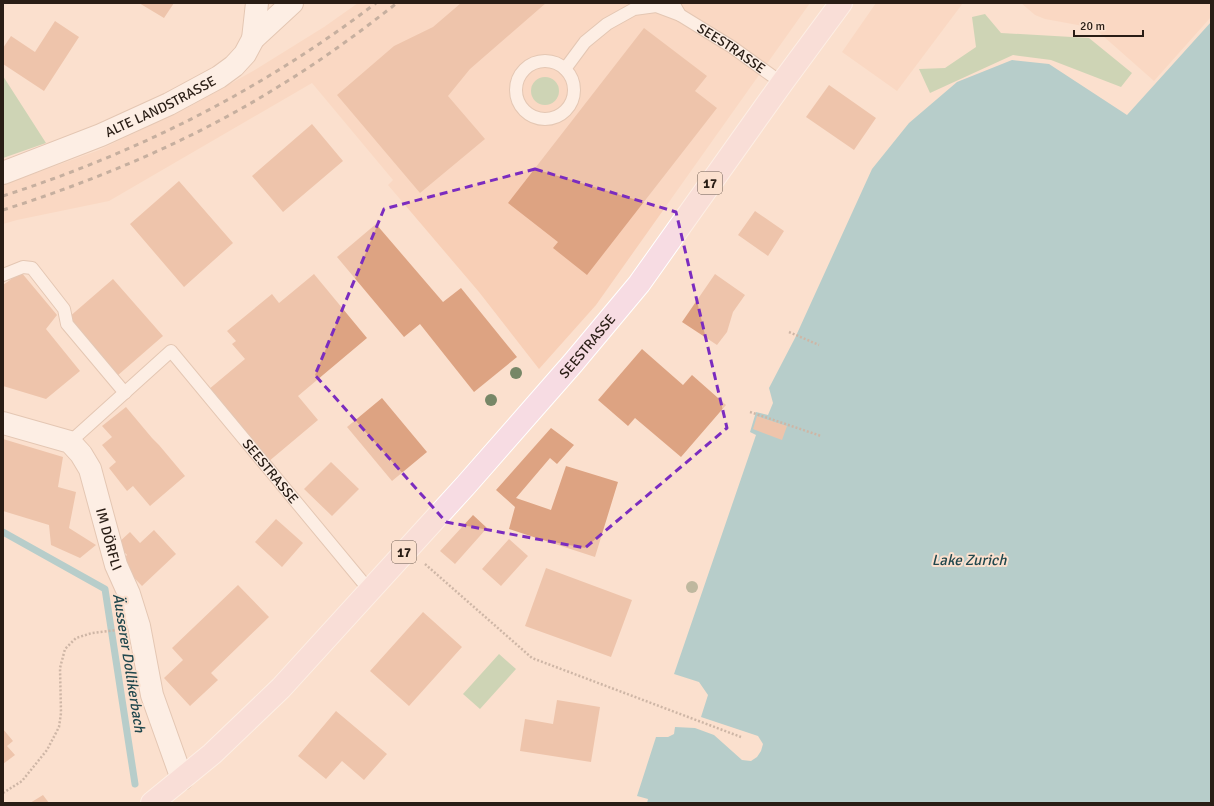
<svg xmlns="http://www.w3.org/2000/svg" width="1214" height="806" font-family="Signika,sans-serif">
  <rect width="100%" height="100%" fill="#fbe0ce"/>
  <!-- built -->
  <path fill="#f8cfb6" d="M358 3H810L596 305 539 369 479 292 388 185 393 180 312 83 109 201 17 220 3 224V185L99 150 189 107 253 71 324 27Z
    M876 3H963L897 91 842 52Z
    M1021 3H1211V17L1154 81 1094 28 1045 19 1035 15Z"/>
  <!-- green -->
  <path fill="#97c698" d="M985 14 1001 33 1089 38 1132 73 1121 87 1051 60 1013 55 930 93 919 69 945 68 976 47 972 17Z
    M3 76 46 143 3 158Z
    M531 91a14 14 0 1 1 28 0a14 14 0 1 1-28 0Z
    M499 654 516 669 480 709 463 694Z"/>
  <!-- water -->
  <path fill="#64b7c5" d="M1211 22V803H647L648 799 637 796 656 737H668L674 734 675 727 695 728 714 735 742 760 751 761 757 757 761 751 763 744 758 736 701 717 708 695 699 682 674 674 756 435 750 432 756 412 768 415 773 403 769 388 795 338 872 169 909 123 957 82 1012 60 1049 64 1127 115Z"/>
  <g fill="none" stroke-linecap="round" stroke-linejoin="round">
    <!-- stream -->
    <path stroke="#64b7c5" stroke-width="7" d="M3 532 105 589 135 784"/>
  </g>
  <!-- building -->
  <path fill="#dda382" d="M139 3H174L164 18Z
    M461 3H546L470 69 448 96 485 139 420 193 337 95 394 46 433 27Z
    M55 21 79 37 44 91 3 64V48L11 36 35 52Z
    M644 28 707 76 695 91 717 108 587 275 553 248 558 242 508 203Z
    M829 85 876 118 854 150 806 117Z
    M312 124 343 161 283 212 252 176Z
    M179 181 233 243 184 287 130 224Z
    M755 211 784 231 768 256 738 235Z
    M376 224 443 302 461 288 517 357 474 392 420 324 404 337 337 257Z
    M21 272 57 315 46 329 80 371 46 399 3 386V285Z
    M314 274 367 338 298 396 318 420 268 462 208 390 245 359 232 344 236 341 227 331 272 294 279 303Z
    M715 274 745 295 733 312 727 332 717 345 682 322Z
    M113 279 163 336 117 376 68 318Z
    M642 349 683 385 692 375 726 405 681 457 635 418 628 426 598 400Z
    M382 398 427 452 392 481 347 427Z
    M126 407 152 438 159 445 185 476 150 506 133 486 127 491 109 468 116 462 102 445 112 437 102 426Z
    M757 416 787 426 782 440 753 429Z
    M551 428 574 445 557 464 550 458 516 498 551 510 566 466 618 482 595 557 509 529 515 507 496 490Z
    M3 439 63 457 58 487 76 492 69 528 96 545 80 558 51 545 49 525 3 511Z
    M331 462 359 489 332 516 304 489Z
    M473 515 487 528 455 564 440 551Z
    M276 519 303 543 282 567 255 542Z
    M154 530 176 554 142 586 119 562 127 555 117 544 130 532 140 543Z
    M509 539 528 556 501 586 482 569Z
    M546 568 632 600 611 657 525 626Z
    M238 585 269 617 211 673 218 680 190 706 164 678 183 660 172 648Z
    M423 612 462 647 409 706 370 671Z
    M557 700 600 707 591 762 520 751 525 719 553 724Z
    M336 711 387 754 364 780 342 761 326 779 298 756Z
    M3 729 13 741 7 746 15 755 3 764Z
    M43 795 49 803H30Z"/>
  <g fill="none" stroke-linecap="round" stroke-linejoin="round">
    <!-- lane casing -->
    <g stroke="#c8a893" stroke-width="14">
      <g id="lane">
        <path id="s1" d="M673 3 680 15 732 47 782 83"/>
        <circle cx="545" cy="90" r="29"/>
        <path d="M565 69 585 42 607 24 634 9 656 6 680 15"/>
        <path d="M3 275 23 267 32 268 64 309 67 324 125 393"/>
        <path id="s2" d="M70 442 171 351 370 591"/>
      </g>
    </g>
    <!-- street casing -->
    <g stroke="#c8a893" stroke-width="24">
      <g id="street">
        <path d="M253 39 257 3"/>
        <path id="s3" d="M3 173 101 135 169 104 219 77 234 66 245 54 253 39 292 3"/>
        <path id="s4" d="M3 423 70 442 81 454 90 469 116 565 129 594 139 626 152 695 182 779"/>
      </g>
    </g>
    <!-- primary casing -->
    <g stroke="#fff" stroke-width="24">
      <g id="primary">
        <path id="s5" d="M152 803 212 754 281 688 466 485 573 363 639 284 782 83 841 3"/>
      </g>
    </g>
    <!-- path -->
    <path stroke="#988477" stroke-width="2.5" stroke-dasharray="2 2" stroke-linecap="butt" d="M789 332 819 345
      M750 412 821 436
      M425 564 532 658 741 737
      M3 793 22 781 47 750 59 727 61 713 60 668 65 649 76 638 92 633 116 630"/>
    <!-- lane -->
    <use href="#lane" stroke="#fff" stroke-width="12"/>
    <!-- street -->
    <use href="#street" stroke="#fff" stroke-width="22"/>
    <!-- primary -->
    <use href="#primary" stroke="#f7dce3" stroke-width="22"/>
    <!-- rail -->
    <path stroke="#867467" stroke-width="3" stroke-dasharray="5 5" stroke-linecap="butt" d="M3 196C139 152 262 90 376 3
      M3 210C100 179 195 139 281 85 322 60 360 32 397 3"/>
  </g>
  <!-- trees -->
  <g fill="#778767">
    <circle cx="516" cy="373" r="6"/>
    <circle cx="491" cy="400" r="6"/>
    <circle cx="692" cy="587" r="6"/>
  </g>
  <!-- marked area -->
  <path d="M0 0H1214V806H0ZM535 169 676 212 727 428 585 548 446 522 315 375 384 209Z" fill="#fbe0ce" fill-opacity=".55" fill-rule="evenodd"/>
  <path fill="none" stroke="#7b2cbf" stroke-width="3" stroke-dasharray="8 5" stroke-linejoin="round" d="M535 169 676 212 727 428 585 548 446 522 315 375 384 209Z"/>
  <g text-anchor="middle" stroke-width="4" stroke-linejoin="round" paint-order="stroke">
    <!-- shield labels -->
    <g fill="#fbe0ce" stroke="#68584c" stroke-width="1">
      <rect x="698" y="172" width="24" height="22" rx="3"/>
      <rect x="392" y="541" width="24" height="22" rx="3"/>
    </g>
    <g font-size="13" font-weight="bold" fill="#291d15">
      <text x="710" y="188">17</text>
      <text x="404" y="557">17</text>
    </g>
    <!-- street labels -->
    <g font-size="14" fill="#291d15" stroke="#fbe0ce">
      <text dy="5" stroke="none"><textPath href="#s1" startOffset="75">SEESTRASSE</textPath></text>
      <text dy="5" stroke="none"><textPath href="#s3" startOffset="171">ALTE LANDSTRASSE</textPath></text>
      <text dy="5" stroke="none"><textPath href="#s5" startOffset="632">SEESTRASSE</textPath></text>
      <text dy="5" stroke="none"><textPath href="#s2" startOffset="292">SEESTRASSE</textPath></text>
      <text dy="5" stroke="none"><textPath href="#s4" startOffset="176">IM DÖRFLI</textPath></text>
    </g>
    <!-- water labels -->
    <g font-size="15" font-style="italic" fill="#20474d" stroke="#fbe0ce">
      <text x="969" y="565">Lake Zurich</text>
      <text transform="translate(129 663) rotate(81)" y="5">Äusserer Dollikerbach</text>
    </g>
  </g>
  <!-- border -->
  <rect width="1214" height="806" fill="none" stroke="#291d15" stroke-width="8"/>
  <!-- scale -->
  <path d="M1074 30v6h69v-6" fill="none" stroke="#291d15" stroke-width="2"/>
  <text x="1080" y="30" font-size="12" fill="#291d15" stroke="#fbe0ce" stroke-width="3" paint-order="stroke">20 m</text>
</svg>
